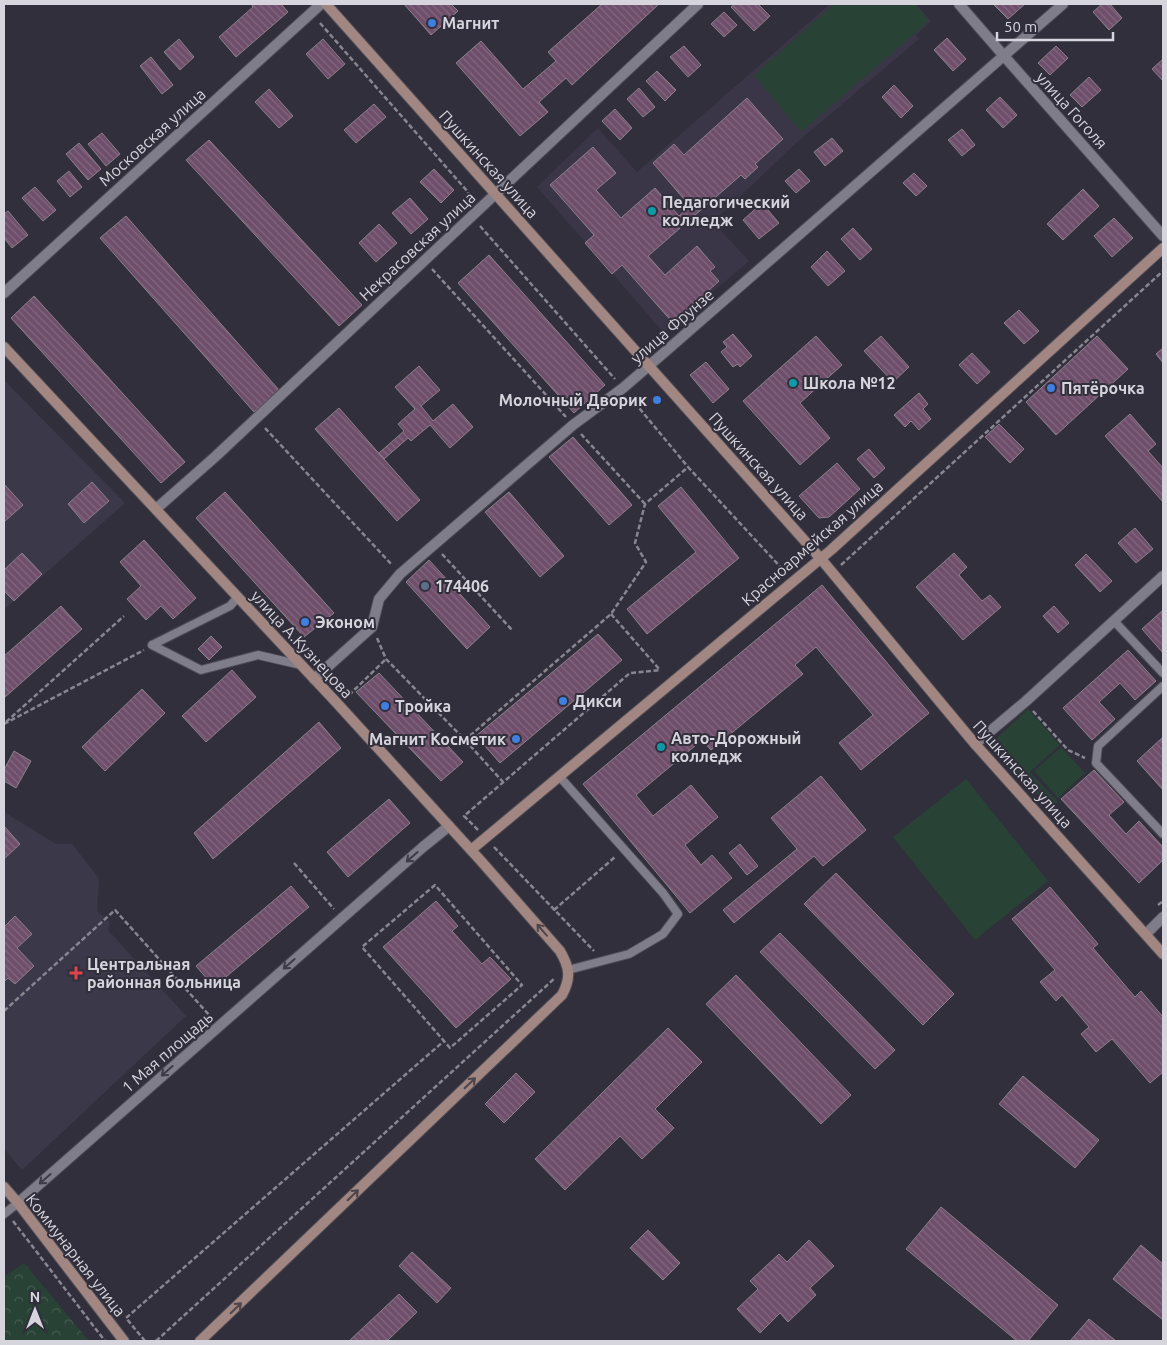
<svg xmlns="http://www.w3.org/2000/svg" width="1167" height="1345" font-family="Ubuntu,sans-serif">
  <defs>
    <pattern id="forest-crowns" width="20" height="18" patternUnits="userSpaceOnUse" patternTransform="scale(1.25)"><rect width="20" height="18" fill="#284235"/><path d="M2 6a3 3 0 1 1 6 0M12 15a3 3 0 1 1 6 0" fill="none" stroke="#465c52"/></pattern>
    <pattern id="building-back-hatch" width="6" height="6" patternUnits="userSpaceOnUse" patternTransform="scale(1.25)"><rect width="6" height="6" fill="#6e4e6a"/><path d="M-1 5l2 2M0 0l6 6M5-1l2 2" fill="none" stroke="#82677f"/></pattern>
  </defs>
  <rect width="100%" height="100%" fill="#312f3b"/>
  <!-- built -->
  <path fill="#3a3849" d="M4 380 125 503 4 610Z
    M4 812 56 844H72L99 878 97 911 110 922 108 930 186 1016 22 1170 4 1149Z"/>
  <!-- education -->
  <path fill="#3b3647" d="M830 4H916L931 21 916 35 919 39 795 144 713 222 749 261 664 333 537 187 598 128 637 172Z"/>
  <!-- green -->
  <path fill="#284235" d="M834 4H915L929 21 801 132 754 75Z
    M1028 709 1060 745 1030 772 1058 802 1050 809 991 743Z
    M1061 747 1085 773 1058 798 1034 771Z
    M966 779 1048 881 975 940 893 837Z"/>
  <!-- forest -->
  <path fill="url(#forest-crowns)" d="M24 1263 89 1341H4V1277Z"/>
  <!-- building -->
  <path fill="url(#building-back-hatch)" stroke="#8b808a" d="M251 4H281L288 12 236 57 219 37 253 7Z
    M404 4H451L458 11 431 35Z
    M602 4H659L572 85 566 78 539 102 548 112 520 136 456 63 481 41 523 89 556 61 548 52Z
    M735 4H758L770 16 754 31 731 7Z
    M993 4H1025L1008 19Z
    M1102 4H1110L1122 18 1109 30 1093 12Z
    M724 12 737 25 724 37 711 24Z
    M947 38 966 59 953 71 934 50Z
    M179 39 194 57 180 70 164 52Z
    M323 39 345 64 328 79 306 54Z
    M684 46 701 65 688 77 670 57Z
    M1056 46 1068 58 1050 75 1038 63Z
    M151 57 173 85 162 94 140 66Z
    M1163 59V81L1152 69Z
    M657 71 676 90 665 101 646 81Z
    M1089 77 1101 90 1082 107 1070 95Z
    M894 85 913 106 901 118 882 97Z
    M639 88 655 107 643 117 627 99Z
    M269 89 293 116 279 128 255 102Z
    M1000 97 1017 115 1003 128 986 110Z
    M747 98 783 139 755 164 758 167 745 179 741 175 648 256 665 275 697 246 715 267 710 271 719 281 673 323 622 265 612 274 585 243 594 235 550 185 593 147 616 173 596 190 621 218 655 188 679 216 690 206 653 163 674 144 684 155Z
    M374 104 386 117 356 143 344 130Z
    M615 109 632 128 620 140 602 121Z
    M962 129 975 145 962 156 948 140Z
    M102 133 120 154 106 166 88 144Z
    M832 138 843 151 825 166 814 152Z
    M209 140 362 305 339 326 186 160Z
    M79 143 101 169 88 180 66 154Z
    M434 169 454 190 441 203 420 182Z
    M799 169 810 181 796 193 785 181Z
    M69 171 82 187 70 197 57 181Z
    M914 173 927 186 916 196 903 183Z
    M35 187 56 210 43 221 22 198Z
    M1083 189 1099 206 1063 240 1047 224Z
    M410 198 428 219 411 234 392 213Z
    M762 203 779 223 759 239 743 220Z
    M8 211 28 235 12 248 4 238V214Z
    M126 216 279 390 254 412 100 238Z
    M1114 218 1133 238 1112 257 1094 236Z
    M379 224 397 243 376 262 359 243Z
    M853 228 872 249 860 260 841 239Z
    M827 251 845 271 828 286 811 267Z
    M489 255 605 385 574 413 458 283Z
    M34 296 185 462 161 483 11 318Z
    M1019 310 1039 331 1024 344 1004 323Z
    M733 334 752 356 740 367 738 364 733 367 721 352 727 347 723 342Z
    M816 336 842 365 800 403 830 438 800 465 743 401Z
    M881 336 909 367 893 382 864 351Z
    M1097 336 1128 369 1056 435 1026 402Z
    M1163 348V363L1156 354Z
    M972 353 990 372 977 384 959 365Z
    M706 362 729 389 713 403 690 375Z
    M419 366 440 390 421 406 433 421 453 404 473 427 450 448 430 425 411 441 408 438 384 459 379 453 404 431 398 424 415 409 395 387Z
    M919 393 928 404 923 409 931 419 919 430 911 421 905 427 894 415Z
    M339 408 420 500 397 521 315 429Z
    M1130 414 1156 444 1148 451 1163 468V502L1105 436Z
    M999 424 1024 449 1010 463 985 437Z
    M573 437 632 505 609 525 549 457Z
    M869 449 885 468 874 478 857 459Z
    M837 463 860 489 829 517 819 518 799 496Z
    M92 482 109 501 84 523 68 504Z
    M4 484 23 505 4 522Z
    M681 487 739 558 647 634 627 609 696 552 658 506Z
    M225 492 334 613 304 637 196 518Z
    M509 492 564 556 540 577 485 512Z
    M1135 528 1153 549 1136 563 1118 543Z
    M144 540 196 598 173 619 161 606 146 620 127 599 141 586 120 562Z
    M22 553 42 574 14 601 4 591V570Z
    M954 553 967 567 959 575 982 601 990 595 1001 607 963 640 916 587Z
    M1086 554 1112 581 1100 592 1075 565Z
    M429 560 490 627 467 649 406 582Z
    M822 585 929 713 861 770 839 743 873 715 816 647 795 665 803 674 711 750 702 740 636 795 653 816 691 785 718 817 685 845 701 865 712 855 732 878 690 913 583 784Z
    M61 606 82 629 4 698V656Z
    M1054 606 1069 623 1058 633 1043 616Z
    M1163 610V653L1142 629Z
    M598 634 622 660 500 763 476 736Z
    M211 636 222 647 209 660 198 649Z
    M1128 650 1156 681 1135 700 1120 683 1099 702 1115 719 1092 740 1063 708Z
    M232 670 256 697 206 742 182 716Z
    M379 673 463 762 441 781 356 692Z
    M142 689 165 713 105 771 82 747Z
    M319 722 341 748 213 859 194 833Z
    M1163 737V790L1137 761Z
    M14 751 31 761 16 788 4 781V770Z
    M1094 770 1124 802 1109 815 1126 834 1139 821 1163 847V860L1139 883 1061 799Z
    M821 776 866 830 823 866 814 856 734 923 723 910 797 849 771 818Z
    M389 799 410 823 348 877 327 852Z
    M4 826 20 844 4 859Z
    M740 844 758 866 747 875 729 853Z
    M836 873 954 994 923 1025 804 904Z
    M291 886 309 907 214 987 196 966Z
    M1050 887 1098 944 1093 948 1135 997 1141 991 1163 1017V1072L1150 1083 1112 1039 1096 1052 1081 1034 1089 1027 1062 995 1056 1001 1040 982 1055 970 1012 919Z
    M436 901 458 926 452 931 482 964 490 957 511 979 456 1028 383 947Z
    M15 916 32 934 17 948 34 966 15 984 8 978 4 982V927Z
    M780 933 895 1050 875 1069 760 952Z
    M736 975 851 1095 821 1124 706 1004Z
    M668 1028 702 1062 655 1109 674 1128 642 1159 620 1136 565 1190 535 1159Z
    M516 1073 535 1092 504 1123 485 1104Z
    M1023 1076 1099 1140 1075 1168 999 1104Z
    M941 1207 1058 1305 1028 1341H1017L906 1249Z
    M648 1230 680 1263 663 1280 630 1248Z
    M809 1240 834 1266 810 1288 816 1295 788 1322 780 1313 760 1333 737 1309 758 1289 750 1281 779 1254 787 1262Z
    M1141 1245 1163 1264V1320L1113 1279Z
    M412 1252 451 1288 437 1303 399 1266Z
    M399 1294 417 1312 387 1341H349Z
    M1089 1319 1116 1341H1070Z"/>
  <g fill="none" stroke-linecap="round" stroke-linejoin="round">
    <!-- lane casing -->
    <g stroke="#4e4c56" stroke-width="10">
      <path id="lane" d="M1114 621 1163 673
        M152 645 201 670 258 655 301 665
        M152 645 230 606 237 598
        M1163 686 1098 746 1096 763 1163 834
        M559 776 663 893 678 914 663 934 629 954 568 970
        M4 1214 18 1203"/>
    </g>
    <!-- street casing -->
    <g stroke="#4e4c56" stroke-width="12">
      <path id="street" d="M959 4 1004 56 1163 236
        M4 293 321 4
        M156 509 216 456 698 4
        M314 679 372 627 379 599 400 574 573 425 623 388 666 351 1063 4
        M975 744 1025 702 1163 576
        M1146 934 1163 917
        M18 1203 423 847 449 826"/>
    </g>
    <!-- secondary casing -->
    <g stroke="#4e4c56" stroke-width="12">
      <path id="secondary" d="M326 4 821 559 975 744 1163 954
        M4 347 335 701 481 861 560 951C570 968 571 978 562 995L200 1341
        M471 850 831 550 1163 248
        M4 1187 18 1203 124 1341"/>
    </g>
    <!-- path -->
    <path stroke="#888690" stroke-width="2.5" stroke-dasharray="5 2.5" stroke-linecap="butt" d="M320 23 468 192 469 201
      M480 226 615 379
      M432 269 566 417
      M630 397 688 467
      M265 428 392 565
      M581 434 645 504
      M442 554 512 630
      M841 565 1163 271
      M783 569 801 555
      M611 614 660 670
      M377 638 386 659 465 740 611 614 646 562 635 543 645 504 688 467 786 573
      M349 695 386 659
      M1033 711 1068 750 1085 758
      M6 722 124 616
      M4 724 144 650
      M465 740 503 782
      M478 830 464 816 630 673 660 670
      M494 847 594 951
      M294 863 334 909
      M1158 905 1163 901
      M554 910 615 857
      M4 1011 115 910 210 1016
      M13 1221 105 1341
      M145 1341 126 1318 444 1041 362 947 435 885 522 985 450 1048 444 1041
      M156 1341 555 978"/>
    <!-- lane -->
    <use href="#lane" stroke="#7f7d8a" stroke-width="8"/>
    <!-- street -->
    <use href="#street" stroke="#7f7d8a" stroke-width="10"/>
    <!-- secondary -->
    <use href="#secondary" stroke="#a18681" stroke-width="10"/>
  </g>
  <!-- one-way arrows -->
  <defs><path id="oneway-shaft" d="M-6 0H5M1.5-3L5.5 0L1.5 3" fill="none" stroke-width="1.6" stroke-linecap="round" stroke-linejoin="round" transform="scale(1.25)"/></defs>
  <g stroke="#3d3b47">
    <use href="#oneway-shaft" transform="translate(412 857) rotate(139)"/>
    <use href="#oneway-shaft" transform="translate(289 964) rotate(139)"/>
    <use href="#oneway-shaft" transform="translate(167 1071) rotate(139)"/>
    <use href="#oneway-shaft" transform="translate(45 1179) rotate(139)"/>
  </g>
  <g stroke="#4d454c">
    <use href="#oneway-shaft" transform="translate(542 930) rotate(-131)"/>
    <use href="#oneway-shaft" transform="translate(470 1083) rotate(-44)"/>
    <use href="#oneway-shaft" transform="translate(353 1195) rotate(-44)"/>
    <use href="#oneway-shaft" transform="translate(236 1308) rotate(-44)"/>
  </g>
  <!-- markers -->
  <g fill="#3f7fe0" stroke="#312f3b" stroke-width="2">
    <circle cx="432" cy="23" r="5"/>
    <circle cx="1051" cy="388" r="5"/>
    <circle cx="657" cy="400" r="5"/>
    <circle cx="305" cy="622" r="5"/>
    <circle cx="563" cy="701" r="5"/>
    <circle cx="385" cy="706" r="5"/>
    <circle cx="516" cy="739" r="5"/>
  </g>
  <g fill="#0f9aa8" stroke="#312f3b" stroke-width="2">
    <circle cx="652" cy="211" r="5"/>
    <circle cx="793" cy="383" r="5"/>
    <circle cx="661" cy="747" r="5"/>
  </g>
  <circle fill="#5c6f8a" stroke="#312f3b" stroke-width="2" cx="425" cy="586" r="5"/>
  <path fill="#e0444e" stroke="#312f3b" stroke-width="2" d="M73.5 965.5h5v5h5v5h-5v5h-5v-5h-5v-5h5z"/>
  <g text-anchor="middle" stroke-width="4" stroke-linejoin="round" paint-order="stroke">
    <!-- poi labels -->
    <g font-size="16" font-weight="bold" fill="#d6d5dd" stroke="#312f3b" text-anchor="start">
      <text x="442" y="29">Магнит</text>
      <text x="662" y="208">Педагогический<tspan x="662" dy="18">колледж</tspan></text>
      <text x="803" y="389">Школа №12</text>
      <text x="1061" y="394">Пятёрочка</text>
      <text x="647" y="406" text-anchor="end">Молочный Дворик</text>
      <text x="435" y="592">174406</text>
      <text x="315" y="628">Эконом</text>
      <text x="573" y="707">Дикси</text>
      <text x="395" y="712">Тройка</text>
      <text x="671" y="744">Авто-Дорожный<tspan x="671" dy="18">колледж</tspan></text>
      <text x="506" y="745" text-anchor="end">Магнит Косметик</text>
      <text x="87" y="970">Центральная<tspan x="87" dy="18">районная больница</tspan></text>
    </g>
    <!-- street labels -->
    <g font-size="16" fill="#d6d5dd" stroke="#312f3b">
      <text transform="translate(1072 110) rotate(48)" y="6">улица Гоголя</text>
      <text transform="translate(152 137) rotate(-42)" y="6">Московская улица</text>
      <text transform="translate(489 164) rotate(48)" y="6">Пушкинская улица</text>
      <text transform="translate(417 246) rotate(-43)" y="6">Некрасовская улица</text>
      <text transform="translate(672 326) rotate(-41)" y="6">улица Фрунзе</text>
      <text transform="translate(759 466) rotate(48)" y="6">Пушкинская улица</text>
      <text transform="translate(812 543) rotate(-41)" y="6">Красноармейская улица</text>
      <text transform="translate(302 644) rotate(47)" y="6">улица А.Кузнецова</text>
      <text transform="translate(1023 774) rotate(48)" y="6">Пушкинская улица</text>
      <text transform="translate(167 1052) rotate(-41)" y="6">1 Мая площадь</text>
      <text transform="translate(76 1255) rotate(52)" y="6">Коммунарная улица</text>
    </g>
  </g>
  <!-- border -->
  <rect width="1167" height="1345" fill="none" stroke="#d6d5dd" stroke-width="10"/>
  <!-- north arrow -->
  <g transform="translate(35 1310)" stroke="#312f3b" stroke-width="4" paint-order="stroke">
  <path d="M0-4L9 19L0 12L-9 19Z" fill="#d6d5dd"/>
  <text y="-8" font-size="14" font-weight="bold" text-anchor="middle" fill="#d6d5dd">N</text>
  </g>
  <!-- scale -->
  <path d="M997 32v8h116v-8" fill="none" stroke="#d6d5dd" stroke-width="2.5"/>
  <text x="1004" y="32" font-size="15" fill="#d6d5dd" stroke="#312f3b" stroke-width="4" paint-order="stroke">50 m</text>
</svg>
